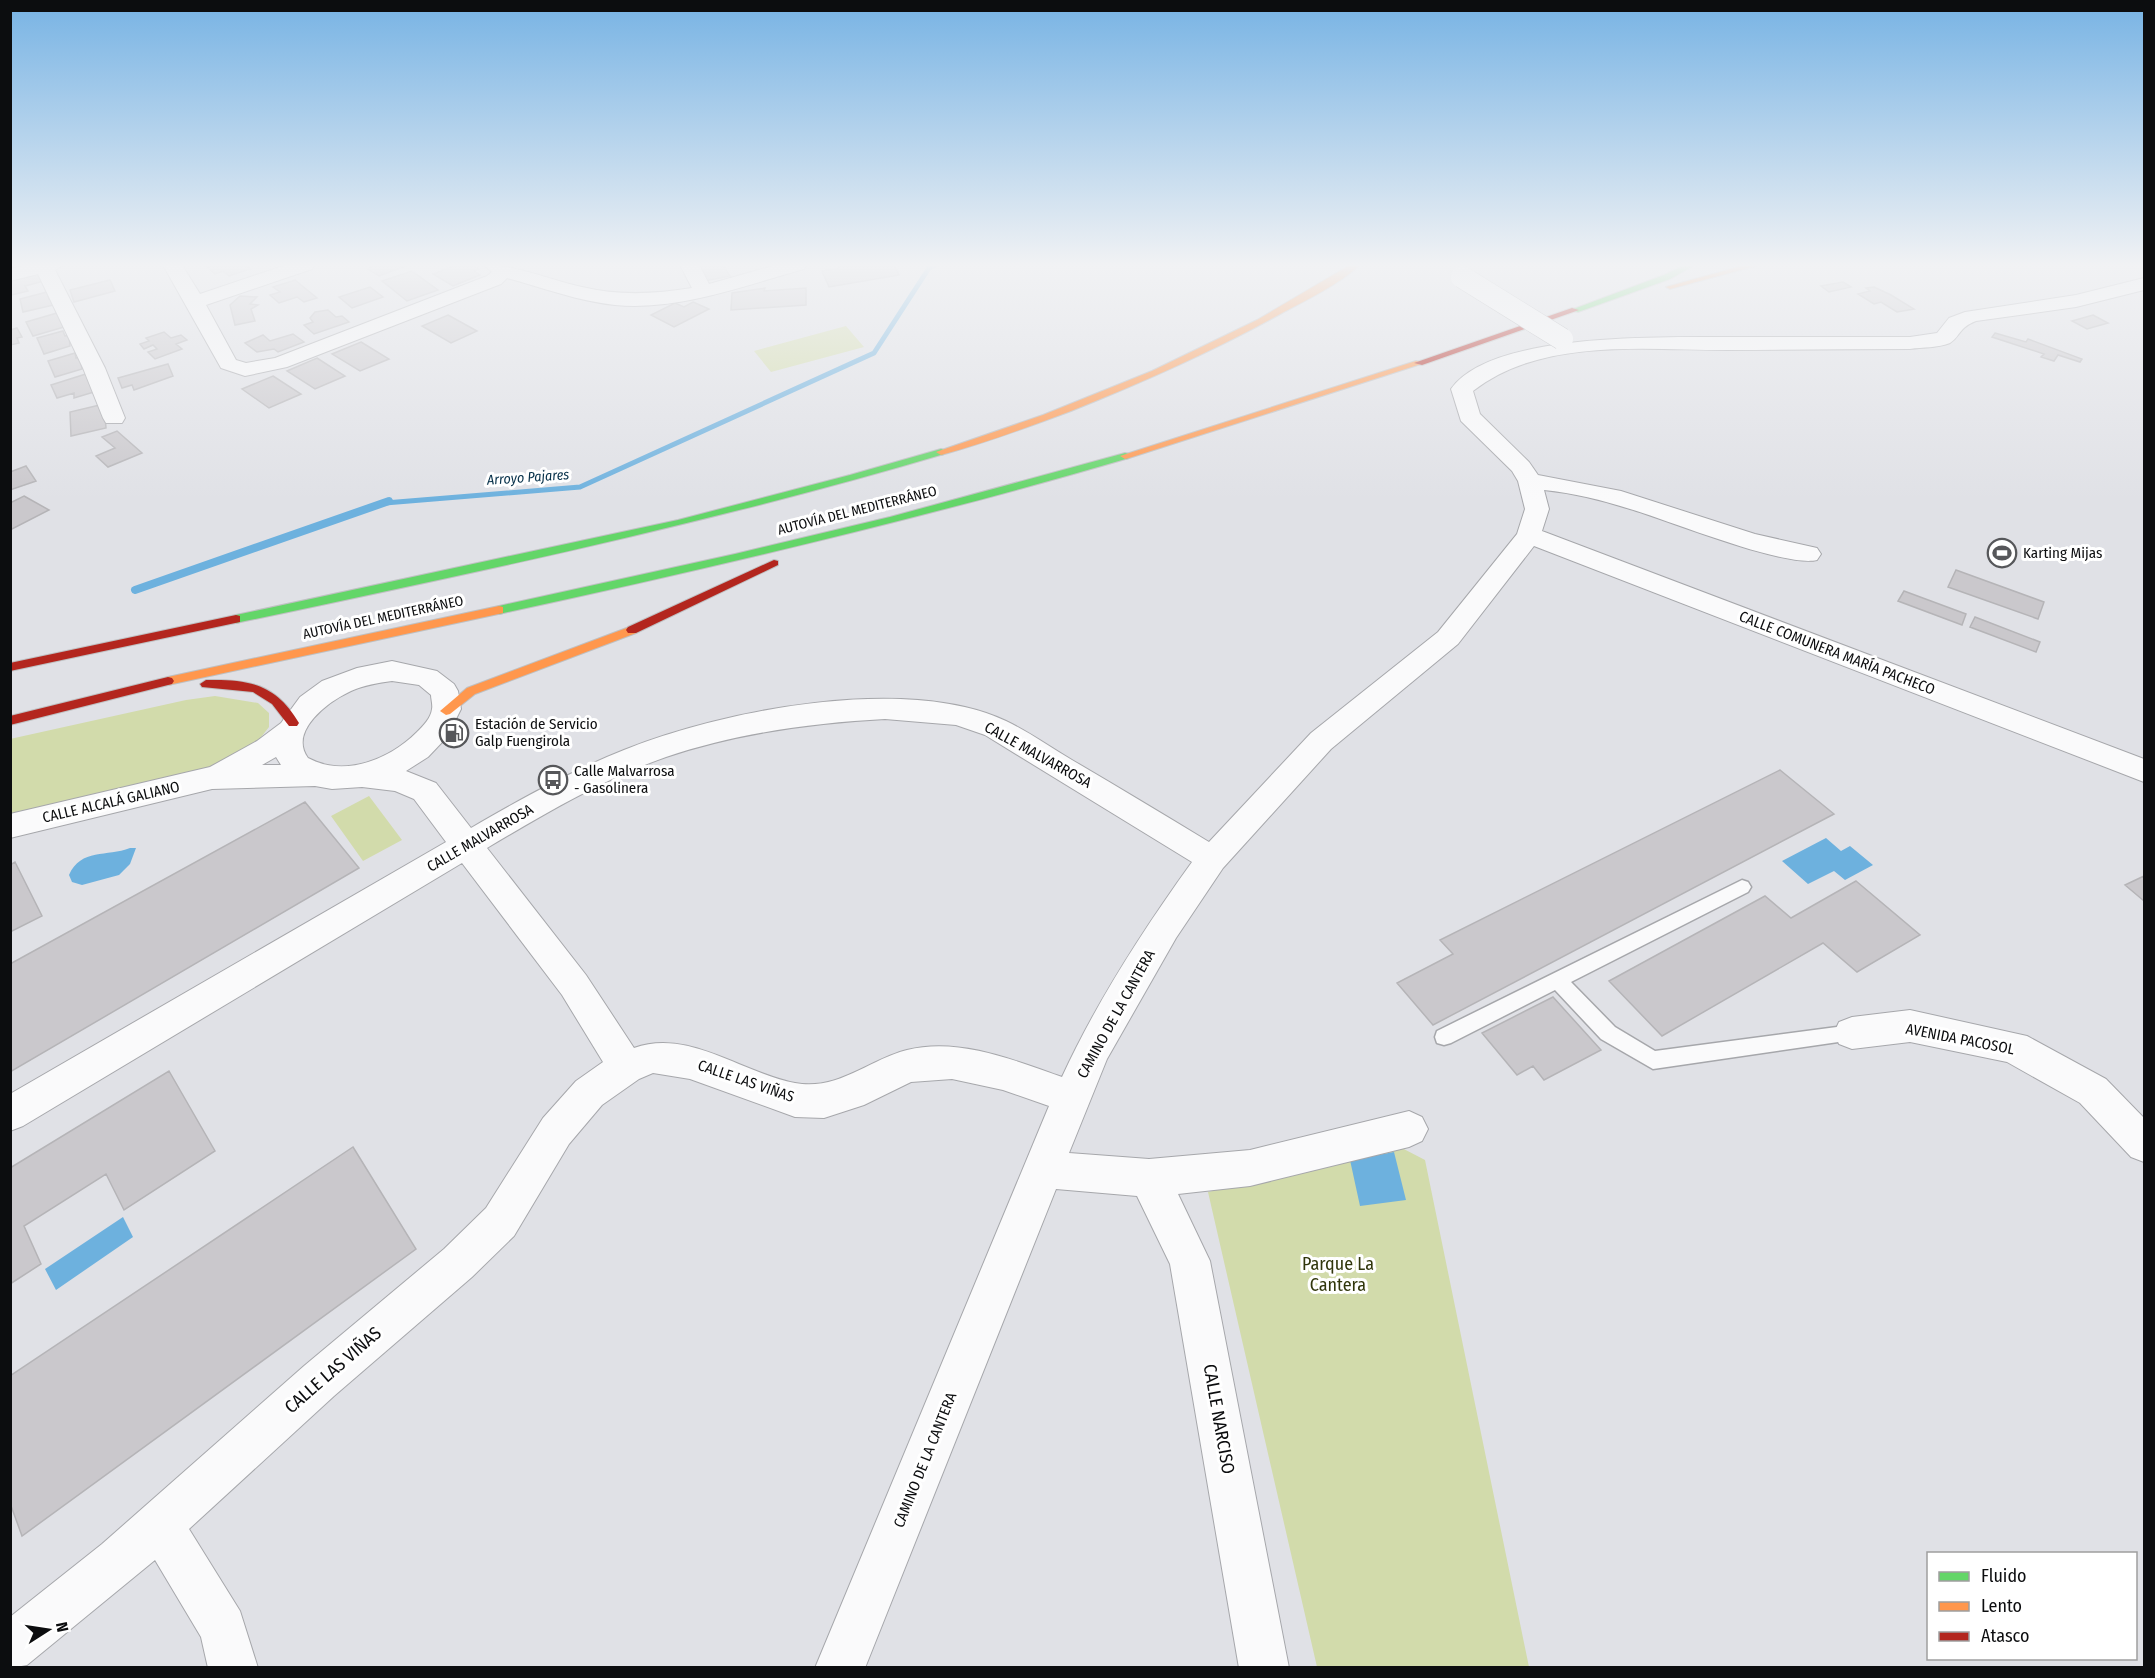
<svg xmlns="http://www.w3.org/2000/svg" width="2155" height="1678" font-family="'Fira Sans Condensed',sans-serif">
  <rect width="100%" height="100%" fill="#e0e1e6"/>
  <!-- green -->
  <path fill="#d2dbab" d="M846 326 864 347 771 372 754 351Z
    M215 696 258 703 269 713V727L258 741 210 769 11 816 10 739 186 700Z
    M369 796 402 840 363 861 331 816Z
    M1398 1146 1425 1160 1529 1667H1317L1208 1192Z"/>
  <!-- water -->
  <path fill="#6db1de" d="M1826 838 1841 851 1850 846 1873 865 1845 880 1834 871 1808 884 1782 861Z
    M130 848H136L130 864 119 875 82 885 72 882 69 875C81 848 107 857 130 848Z
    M1394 1152 1406 1200 1360 1206 1350 1160Z
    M123 1217 133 1237 56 1290 45 1269Z"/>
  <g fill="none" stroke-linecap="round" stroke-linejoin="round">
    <!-- stream-far1 -->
    <path stroke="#6db1de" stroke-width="5" d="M385 503 580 487 874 353 929 268 935 265"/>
    <!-- stream -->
    <path stroke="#6db1de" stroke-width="8" d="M135 590 389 501"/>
  </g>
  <!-- building -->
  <path fill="#cac8cc" stroke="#b5b4b7" stroke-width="1.5" d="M213 265H246L250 269 229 276 223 271 215 274 207 267Z
    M374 265H408L379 276 368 269Z
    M457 265H472L479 269 474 271 480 275 453 286 433 274Z
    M695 265H723L730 276 705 281Z
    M894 265 899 275 829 287 822 271 839 268 838 266 842 265Z
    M412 271 438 290 407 301 382 281Z
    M40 273 44 281 25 286 28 291 11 295 10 281Z
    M110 280 115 291 74 302 70 290Z
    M295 280 317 298 304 302 297 297 279 303 270 295 280 292 273 287Z
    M1843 282 1851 287 1829 292 1821 286Z
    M370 287 383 297 352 308 339 297Z
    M1874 287 1891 295 1914 309 1897 312 1881 302 1874 304 1858 294 1870 291 1866 288Z
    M765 288 764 291 806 288V305L731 310 732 293Z
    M47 292 49 299 56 298 58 304 23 312 20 299Z
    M240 296 257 297 250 304 258 305 251 309 255 321 235 325 230 305Z
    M693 302 709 309 674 327 651 315 675 303 684 307Z
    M328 310 336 317 342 316 349 322 314 334 304 325 313 322 310 318 315 312Z
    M57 313 64 327 33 336 26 322Z
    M448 315 477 331 451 343 422 326Z
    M2093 315 2108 323 2087 329 2072 321Z
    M17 328 22 337 17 338 19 343 10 345V330Z
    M63 331 65 336 69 335 70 346 44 354 37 338Z
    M164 332 171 338 181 335 187 340 176 344 182 349 155 359 148 352 157 349 153 345 144 349 140 344 149 341 146 338Z
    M1995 333 2026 342 2028 339 2082 359 2080 362 2058 355 2054 361 2041 357 2044 354 1992 337Z
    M293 334 304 342 278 352 274 349 257 352 245 343 263 335 270 341Z
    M361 342 389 359 360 371 332 354Z
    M75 353 76 358 80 357 82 369 55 377 48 361Z
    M317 358 345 376 315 389 287 371Z
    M168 364 173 376 134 390 132 385 122 388 118 378Z
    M89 373 94 392 74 398V393L57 398 51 385Z
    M273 376 301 394 269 408 242 389Z
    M104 404 106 428 71 436 70 412Z
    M117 431 142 453 108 467 96 456 115 448 102 437Z
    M26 466 36 481 10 490V472Z
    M24 496 49 510 10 530V503Z
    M1956 570 2044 602 2038 619 1948 587Z
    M1904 591 1966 614 1962 625 1898 601Z
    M1975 617 2040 642 2036 652 1970 627Z
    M1780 770 1834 814 1433 1025 1397 983 1453 954 1440 940Z
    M305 802 359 868 10 1072V964Z
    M15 862 42 916 10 932V865Z
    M2144 876V901L2125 885Z
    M1856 881 1920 935 1857 972 1823 943 1662 1036 1609 981 1765 896 1791 918Z
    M1553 997 1601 1050 1544 1080 1533 1066 1517 1075 1482 1033Z
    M169 1071 215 1151 124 1210 106 1174 24 1226 41 1264 10 1284V1168Z
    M353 1147 416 1249 22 1536 10 1503V1376Z"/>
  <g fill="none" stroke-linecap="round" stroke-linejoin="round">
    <!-- lane casing -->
    <g stroke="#a6a7ab" stroke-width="3">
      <path id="lane" d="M1742 880 1748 882 1751 887 1748 892 1571 982 1615 1027 1655 1051 1852 1025 1859 1027 1861 1033 1859 1039 1653 1069 1601 1039 1555 990 1451 1043 1444 1045 1437 1043 1435 1037 1437 1031Z"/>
    </g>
    <!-- street casing -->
    <g stroke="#a6a7ab" stroke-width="2">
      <path id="street" d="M28 265H63L55 270 105 368 125 418 122 423H106L103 418 83 368 38 274 10 281V269Z
        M163 265H182L200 294 286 265H314L312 269 206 305 236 360 246 363 275 358 487 276 492 272 484 265C518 265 549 280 582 287 619 296 655 294 692 288L680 265H699L709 284 776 265H806L804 269C743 286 679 311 615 305 578 301 543 288 507 278L501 284 287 367 245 376 221 368Z
        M2144 278V290L2076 307 1976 321C1958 328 1960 337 1950 343 1939 348 1922 347 1910 349 1849 349 1788 350 1727 350 1645 350 1542 337 1473 391L1480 414 1529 462 1538 475 1621 491 1755 534 1817 548 1821 554 1817 560C1785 568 1668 520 1630 509 1602 500 1573 493 1544 490L1549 509 1542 531 2144 759V782L1534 546 1458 644 1331 749 1223 868 1176 938 1107 1059 1069 1153 1149 1159 1250 1150 1409 1111 1422 1117 1428 1129 1422 1141 1409 1147 1250 1186 1178 1194 1210 1261 1289 1668H1239L1170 1264 1137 1196 1056 1189 865 1668H815L1049 1106 1003 1090 952 1079 911 1082 864 1105 824 1118 795 1117 690 1079 653 1073 639 1079 602 1105 569 1144 514 1236 472 1277 334 1396 189 1529 240 1611 258 1668H208L201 1637 155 1560 27 1665 10 1668V1617L102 1544 304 1366 444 1249 486 1208 543 1118 576 1081 603 1062 562 995 462 863 23 1126 10 1131V1094L446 842 414 799 395 791 362 787 332 789 315 786 212 789 10 838V814L210 767 257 741 281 723 300 697 322 681 357 668 392 661 437 671 454 684 458 691 461 709 447 737 428 757 406 771 436 783 471 828C521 799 571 771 624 750 723 710 907 674 1006 721 1029 732 1050 747 1072 760 1118 787 1163 814 1209 842L1311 733 1438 632 1517 534 1525 509 1518 481 1512 471 1461 421 1451 389C1493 329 1679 338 1746 337 1800 337 1855 337 1910 337L1937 333 1949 318 1965 312 2076 295ZM392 681 419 685 431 695C431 699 433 705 432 709 431 718 423 726 417 732 390 759 345 778 308 758 288 731 329 701 351 691 364 685 378 683 392 681ZM885 719 956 725 985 735 1192 862C1143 930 1097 1001 1062 1077 1014 1060 958 1037 907 1050 868 1060 838 1091 795 1083 742 1073 688 1028 634 1048L586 975 487 848C544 814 603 779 666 757 737 733 811 723 885 719ZM276 757 281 765H262Z
        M1910 1010 2027 1036 2106 1079 2144 1118V1162L2131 1157 2080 1103 2007 1062 1910 1042 1852 1049 1839 1044 1834 1033 1839 1022 1852 1017Z"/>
    </g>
    <!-- fast casing -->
    <g stroke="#bfc0c2" stroke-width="2">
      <path id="fast" d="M1684 265H1695L1670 279 1578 312 1571 310 1664 275Z
        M941 449 944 450V454C711 523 474 573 236 623L230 619 236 615 678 520 850 475Z
        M1125 453 1129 454V458C921 519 710 568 499 614L493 610 499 606 735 554 890 517Z"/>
    </g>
    <!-- slow casing -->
    <g stroke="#bfc0c2" stroke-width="2">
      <path id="slow" d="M1350 265H1360C1338 285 1308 299 1282 313 1214 351 1143 382 1071 411 1028 427 985 443 941 455L936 452 1043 415 1152 371 1257 320Z
        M1745 265H1759L1670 289 1666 287Z
        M1416 361 1424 363 1129 458 1125 459 1120 456Z
        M499 606 503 607V613L168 685 162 681 168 677Z
        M632 626 636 627 638 630 636 633 475 694 450 714 446 715 440 711 467 688Z"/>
    </g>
    <!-- jam casing -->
    <g stroke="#bfc0c2" stroke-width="2">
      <path id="jam" d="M1572 308 1579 310 1422 365 1414 363Z
        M774 560 778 561V565L636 633H628L626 630 628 627Z
        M236 615 240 616V622L10 671V663Z
        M168 677 172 678 174 681 172 684 10 725V716Z
        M206 680C249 679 276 684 299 723L297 726H289L272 704 253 692 202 687 200 684Z"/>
    </g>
    <!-- lane -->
    <use href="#lane" fill="#fafafb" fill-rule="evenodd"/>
    <!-- street -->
    <use href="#street" fill="#fafafb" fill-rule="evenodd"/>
    <!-- fast -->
    <use href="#fast" fill="#63d668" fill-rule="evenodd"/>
    <!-- slow -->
    <use href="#slow" fill="#ff974d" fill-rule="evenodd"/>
    <!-- jam -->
    <use href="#jam" fill="#b3261e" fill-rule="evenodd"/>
    <!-- street-bridge casing -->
    <g stroke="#a6a7ab" stroke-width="23" stroke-linecap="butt">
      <path id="street-bridge" d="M1462 277 1562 339"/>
    </g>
    <!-- street-bridge -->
    <use href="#street-bridge" stroke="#fafafb" stroke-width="22"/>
  </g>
  <!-- sky -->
  <linearGradient id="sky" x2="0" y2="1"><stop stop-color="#77b3e4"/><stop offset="0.53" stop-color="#f1f2f4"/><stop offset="1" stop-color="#f1f2f4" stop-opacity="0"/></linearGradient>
  <rect width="2155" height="500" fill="url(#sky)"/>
  <!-- icons -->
  <defs>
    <g id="stadium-ring" transform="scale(1.5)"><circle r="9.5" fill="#fff" stroke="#56575a" stroke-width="1.5"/><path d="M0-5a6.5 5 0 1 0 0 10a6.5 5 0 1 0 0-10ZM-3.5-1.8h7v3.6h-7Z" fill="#56575a"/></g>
    <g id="fuel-ring" transform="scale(1.5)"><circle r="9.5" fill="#fff" stroke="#56575a" stroke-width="1.5"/><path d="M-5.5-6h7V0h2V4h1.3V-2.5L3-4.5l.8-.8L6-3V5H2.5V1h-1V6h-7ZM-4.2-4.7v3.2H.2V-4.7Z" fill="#56575a"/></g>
    <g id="bus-ring" transform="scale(1.5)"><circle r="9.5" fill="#fff" stroke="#56575a" stroke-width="1.5"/><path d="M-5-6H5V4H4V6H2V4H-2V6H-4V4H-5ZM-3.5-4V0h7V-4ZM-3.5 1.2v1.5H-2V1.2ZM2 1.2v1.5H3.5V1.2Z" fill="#56575a"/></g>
  </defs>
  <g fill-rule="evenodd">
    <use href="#stadium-ring" x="2002" y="553"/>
    <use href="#fuel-ring" x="454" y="733"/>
    <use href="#bus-ring" x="553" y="780"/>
  </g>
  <g text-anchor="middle" stroke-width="6" stroke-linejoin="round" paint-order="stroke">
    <!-- far-water labels -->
    <g font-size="14" font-style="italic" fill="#063049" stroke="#fff">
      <text transform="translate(528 477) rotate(-4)" y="5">Arroyo Pajares</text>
    </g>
    <!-- far-street labels -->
    <g font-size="14" fill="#0c0d0f" stroke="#fff">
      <text transform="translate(857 510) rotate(-14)" y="5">AUTOVÍA DEL MEDITERRÁNEO</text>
      <text transform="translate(383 617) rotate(-12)" y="5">AUTOVÍA DEL MEDITERRÁNEO</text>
    </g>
    <!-- poi labels -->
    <g font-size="15" fill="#0c0d0f" stroke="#fff" text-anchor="start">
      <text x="2023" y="558">Karting Mijas</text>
      <text x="475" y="729">Estación de Servicio<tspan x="475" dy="17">Galp Fuengirola</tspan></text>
      <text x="574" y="776">Calle Malvarrosa<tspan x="574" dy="17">- Gasolinera</tspan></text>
    </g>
    <!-- street labels -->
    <g font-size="15" fill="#0c0d0f" stroke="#fff">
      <text transform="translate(1837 653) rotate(21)" y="5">CALLE COMUNERA MARÍA PACHECO</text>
      <text transform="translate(1038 755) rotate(29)" y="5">CALLE MALVARROSA</text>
      <text transform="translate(111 802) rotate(-13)" y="5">CALLE ALCALÁ GALIANO</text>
      <text transform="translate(480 838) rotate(-30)" y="5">CALLE MALVARROSA</text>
      <text transform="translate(1116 1014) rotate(-61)" y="5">CAMINO DE LA CANTERA</text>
      <text transform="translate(1960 1039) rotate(11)" y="5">AVENIDA PACOSOL</text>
      <text transform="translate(746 1081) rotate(19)" y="5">CALLE LAS VIÑAS</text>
      <text transform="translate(925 1460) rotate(-68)" y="5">CAMINO DE LA CANTERA</text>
    </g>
    <!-- near-park labels -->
    <g font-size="18" fill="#30360b" stroke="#fff">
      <text x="1338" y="1270">Parque La<tspan x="1338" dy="21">Cantera</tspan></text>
    </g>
    <!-- near-street labels -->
    <g font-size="18" fill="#0c0d0f" stroke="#fff">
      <text transform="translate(333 1370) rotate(-41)" y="6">CALLE LAS VIÑAS</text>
      <text transform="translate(1219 1419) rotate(80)" y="6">CALLE NARCISO</text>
    </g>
  </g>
  <!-- border -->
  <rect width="2155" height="1678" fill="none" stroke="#0c0d0f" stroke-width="24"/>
  <!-- legend -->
  <rect x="1927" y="1552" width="210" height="108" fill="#ffffff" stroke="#9e9e9f" stroke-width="1.5"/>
  <rect x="1939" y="1572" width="30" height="9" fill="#63d668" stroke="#9e9e9f" stroke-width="1.5"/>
  <text x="1981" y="1582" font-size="18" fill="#0c0d0f">Fluido</text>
  <rect x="1939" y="1602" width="30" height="9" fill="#ff974d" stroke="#9e9e9f" stroke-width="1.5"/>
  <text x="1981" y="1612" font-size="18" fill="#0c0d0f">Lento</text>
  <rect x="1939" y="1632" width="30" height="9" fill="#b3261e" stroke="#9e9e9f" stroke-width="1.5"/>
  <text x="1981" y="1642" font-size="18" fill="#0c0d0f">Atasco</text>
  <!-- north arrow -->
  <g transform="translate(48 1630) rotate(78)" stroke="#ffffff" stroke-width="4.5" paint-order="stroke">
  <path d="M0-4.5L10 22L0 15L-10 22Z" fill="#0c0d0f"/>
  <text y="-9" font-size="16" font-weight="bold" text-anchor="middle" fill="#0c0d0f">N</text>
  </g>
</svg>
